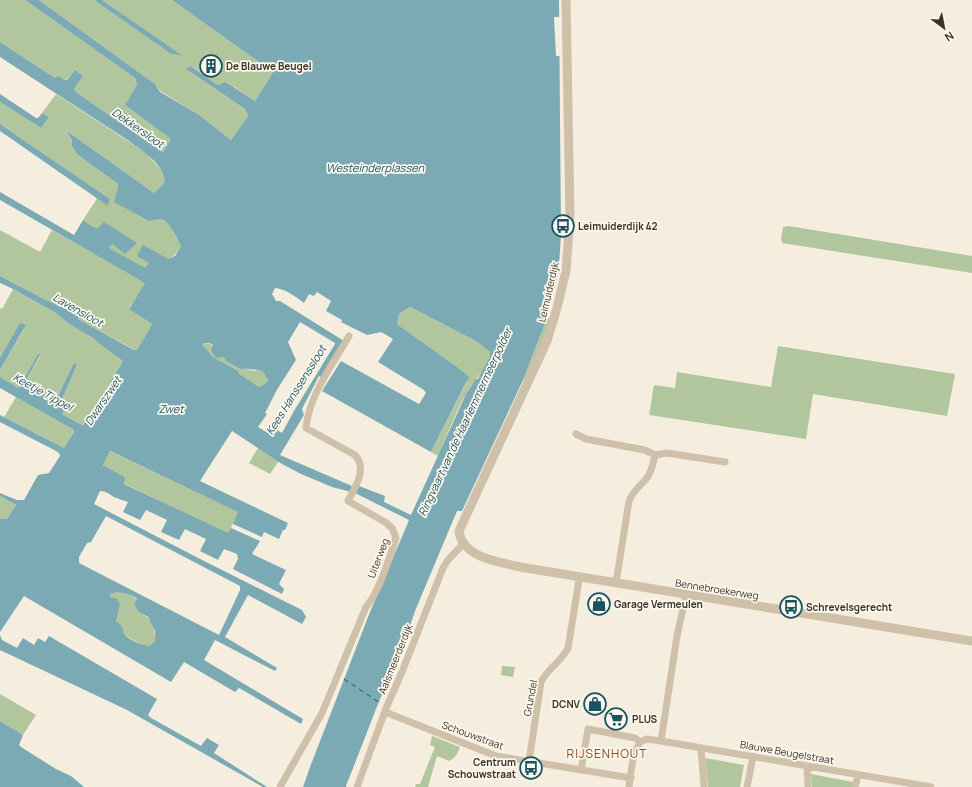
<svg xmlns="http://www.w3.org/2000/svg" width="972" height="787" font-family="Manrope,sans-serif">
  <rect width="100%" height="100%" fill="#f5eedf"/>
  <!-- green -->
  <path fill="#b2c69d" d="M0 0H25L135 78 137 84 125 105 172 139 163 152 76 92 74 89 83 76 75 70C67 80 68 81 55 78L0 42Z
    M39 0H94L171 54 182 56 102 0H172L273 72 255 101 227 82 218 85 190 66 186 69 245 109 248 116 231 140 198 114 160 91 155 84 148 79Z
    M56 94 146 153 161 170 165 178V182L154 193 67 131 78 155 118 184V188L115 202 149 221C154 220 161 218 165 221 172 227 177 238 181 246 171 262 166 260 149 263L145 269 108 248 112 243 104 223 98 228 93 227 83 220 96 200 97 197 108 205 110 199 0 124V102L41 128 49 117 42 113Z
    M789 226 972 256V273L782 243 781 239 783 227Z
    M0 230 40 252 52 230 146 283 129 308 152 324 137 350H135L78 319 80 315 44 299 0 276Z
    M13 289 56 313 69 324 96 339 123 361 87 421 84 425 80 424 62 414V399L77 365 74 364 56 400 25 382 40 356 38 355 19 388 0 377V370L26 326 0 358V308L2 309Z
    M410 307 476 341 490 352C488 369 474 380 466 394 455 413 447 436 438 456L431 452 467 382 453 364 397 324 399 314Z
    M547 316 550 320 541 345 526 378 523 380 539 340Z
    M204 343C217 343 219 356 229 363 236 367 246 368 254 371 261 368 265 374 268 379L263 385 259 387 238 374 237 370 213 357 202 344Z
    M778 346 955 374 947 416 813 394 806 439 649 415 654 385 675 388 677 372 771 387Z
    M16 397 74 430V432L64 448 4 417Z
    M258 448 279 461 270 474 249 463Z
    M109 451 239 512 228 534 123 483 125 477 103 465Z
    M0 496 16 505 7 519H0Z
    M118 592 134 596 137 600 139 612C152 619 155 626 155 641L149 646C119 638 115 624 110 594Z
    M502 666 515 667 513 677 501 675Z
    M0 694 36 715 23 735 0 721Z
    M432 736 460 747C457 754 456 758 449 761L437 756 428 787H415L416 784H420L435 747 430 745Z
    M705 758 744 765 740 787H708Z
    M811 774 853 782 852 787H812Z"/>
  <!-- water -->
  <path fill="#7baab5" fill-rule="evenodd" d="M25 0H39L148 79 155 84 160 92 198 114 231 140 248 116 245 109 186 69 190 66 218 85 226 82 255 101 273 72 172 0H559L561 235 559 265 555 287 543 329 523 380 462 511H457L415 611 408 632 376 709 346 787H303L310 767 370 612 409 520 355 493 332 487 301 474 282 464 232 431 200 481 288 523 285 530H283L279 539 264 532 262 537 233 524 238 512 110 451 103 465 125 477 124 484 228 533 231 528 260 541 252 554 286 570 279 584 284 589 282 594 233 569 238 559 237 554 224 549 218 560 200 551 206 539 185 529 179 540 161 532 167 520 146 510 140 520 123 512 128 502C123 500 118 499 114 497 109 494 106 491 100 491L94 504 204 561 302 610 306 617 302 624 248 595 225 637 277 668 275 671 215 640 204 660 303 719 301 724 239 688 235 692 184 662 171 682 24 596 0 632V519H7L16 505 0 496V493L17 500H24L38 475 49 473 60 456 59 453 56 451 0 422V415L64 448 74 432V430L0 388V377L19 388 38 354 40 355 25 382 56 400 74 363 77 365 62 399 68 403 62 414 80 424 83 425 87 421 123 361 96 341 95 339 69 324 56 313 13 289 0 283V276L44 299 80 315 78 319 134 350H137L152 324 129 309 145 283 0 200V192L74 235 83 220 93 227 98 228 104 222 137 243 125 254 112 244 109 248 145 268 149 263 137 256 143 245 168 259 175 256 181 246C177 238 172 227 165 221 161 218 154 220 149 221L114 202 118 188V184L78 155 72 146V141L67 131 154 193 165 182C164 164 142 151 129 141L0 57V42L55 78 58 76 65 80 68 79 75 70 83 76 74 89 76 92 161 151 163 152 171 139 125 105 137 84 135 78ZM275 288C286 289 296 297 304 303L309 294 314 296 317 292 331 301 326 311 342 320 341 322 367 335 381 332 393 339 378 362 424 390 426 393 419 404 341 361 322 391 431 452 469 377 453 364 397 324 399 314 410 307 476 341 490 352 489 358 478 379H476L466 394 411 515 384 502 385 496 359 486 358 488 352 486 280 455 304 415 302 409 319 376 323 378 344 341 280 301H276L272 294ZM300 322 335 343V344L294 411 282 433 277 430 273 436 258 427 267 414 265 413 278 388 296 360 288 342ZM204 343H209L213 345 211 351 216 358 223 357 227 362 241 369C245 368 259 370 261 371 265 373 266 377 268 380L263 385 259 387 239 374 237 370 213 357 202 344ZM106 516 240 586V590L219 635 79 563V557L87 543 91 542ZM118 592 134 596 137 599 134 604 139 612 148 617 155 631V641L149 646C138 643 122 639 122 626L116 621 120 604 116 598H111L110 594Z
    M94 0H102L183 56 171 54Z
    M0 94 36 118H38L42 113 49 117 41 128 0 102Z
    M0 124 110 199 108 206 0 131Z
    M20 323 26 325 0 370V358Z
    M0 635 2 640 17 648 23 638 34 645 38 638 45 642 49 636 157 699 148 715 151 718 201 746 207 738 219 745 214 753 267 787H263L127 710 0 650Z
    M0 721 23 735 19 745 21 747 56 769 71 776 84 787H0Z"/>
  <!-- pier -->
  <path fill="#f5eedf" d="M554 17H560L561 56H556Z
    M375 713H376L348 787 346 786Z"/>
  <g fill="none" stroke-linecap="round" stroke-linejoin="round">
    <!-- ferry -->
    <path stroke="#1a5361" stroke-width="1" stroke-dasharray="5 4" stroke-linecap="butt" d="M344 679 380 703"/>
    <!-- minor -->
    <path stroke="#cfc0a9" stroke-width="7" d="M576 434 586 439 645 450 655 455 667 453 725 462
      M616 583 629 501C634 490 639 487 646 479 652 472 653 463 655 455
      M385 712 496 756 631 778
      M661 741 677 636 686 595
      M640 742 647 739 661 741 931 787
      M701 748 704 787
      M529 761 541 682C548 668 562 661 568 648L579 580 582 577
      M807 766 808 787
      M581 770 588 729 635 738 640 742
      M280 787 322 713 366 607C380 591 389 558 396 538L392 528 385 522 348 501C355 487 368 469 355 455L306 428C309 395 333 364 349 336
      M357 787 387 706 402 672 443 568 448 560 463 544
      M629 787C631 772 632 755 640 742
      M747 787 753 757
      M855 787 858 775"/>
    <!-- tertiary -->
    <path stroke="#cfc0a9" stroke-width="9" d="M566 0 570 216 566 271 557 308 547 341 459 531C462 559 504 563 526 568L972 641"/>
  </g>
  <!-- icons -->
  <defs>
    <g id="building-ring" transform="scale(1.15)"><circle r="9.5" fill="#fcf7ec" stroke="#1a5361" stroke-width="1.5"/><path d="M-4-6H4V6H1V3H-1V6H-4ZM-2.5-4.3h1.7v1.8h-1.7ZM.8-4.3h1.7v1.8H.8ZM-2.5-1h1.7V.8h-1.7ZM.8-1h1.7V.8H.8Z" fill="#1a5361"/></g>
    <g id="bus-ring" transform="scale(1.15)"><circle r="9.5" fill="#fcf7ec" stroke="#1a5361" stroke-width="1.5"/><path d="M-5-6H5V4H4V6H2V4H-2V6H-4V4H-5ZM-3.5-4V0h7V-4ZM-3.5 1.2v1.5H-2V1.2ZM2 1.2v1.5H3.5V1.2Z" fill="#1a5361"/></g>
    <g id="shop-ring" transform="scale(1.15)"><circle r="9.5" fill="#fcf7ec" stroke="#1a5361" stroke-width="1.5"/><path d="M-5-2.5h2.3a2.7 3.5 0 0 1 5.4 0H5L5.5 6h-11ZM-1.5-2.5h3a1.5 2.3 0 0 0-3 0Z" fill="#1a5361"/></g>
    <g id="supermarket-ring" transform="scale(1.15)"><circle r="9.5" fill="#fcf7ec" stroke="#1a5361" stroke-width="1.5"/><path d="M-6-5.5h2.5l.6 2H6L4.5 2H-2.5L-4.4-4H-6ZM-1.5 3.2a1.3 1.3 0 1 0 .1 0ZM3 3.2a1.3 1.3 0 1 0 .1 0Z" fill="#1a5361"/></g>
  </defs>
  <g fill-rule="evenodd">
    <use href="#building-ring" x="211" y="66"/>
    <use href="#bus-ring" x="563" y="226"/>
    <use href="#shop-ring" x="599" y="604"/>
    <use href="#bus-ring" x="791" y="607"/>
    <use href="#shop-ring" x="595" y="704"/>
    <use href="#supermarket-ring" x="616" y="719"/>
    <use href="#bus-ring" x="531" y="768"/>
  </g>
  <g text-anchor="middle" stroke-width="3.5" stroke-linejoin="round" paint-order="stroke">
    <!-- poi labels -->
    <g font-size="10" font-weight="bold" fill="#3b3229" stroke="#fcf7ec" text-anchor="start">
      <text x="226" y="70">De Blauwe Beugel</text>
      <text x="578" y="230">Leimuiderdijk 42</text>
      <text x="614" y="608">Garage Vermeulen</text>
      <text x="806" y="611">Schrevelsgerecht</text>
      <text x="580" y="708" text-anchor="end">DCNV</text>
      <text x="632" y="723">PLUS</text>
      <text x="516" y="766" text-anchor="end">Centrum<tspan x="516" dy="12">Schouwstraat</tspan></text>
    </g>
    <!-- street labels -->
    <g font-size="10" fill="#3b3229" stroke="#fcf7ec">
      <text transform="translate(548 292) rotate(-77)" y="4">Leimuiderdijk</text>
      <text transform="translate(378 558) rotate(-69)" y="4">Uiterweg</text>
      <text transform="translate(717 589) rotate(9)" y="4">Bennebroekerweg</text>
      <text transform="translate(395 659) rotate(-68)" y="4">Aalsmeerderdijk</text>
      <text transform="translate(530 698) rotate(-79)" y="4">Grundel</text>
      <text transform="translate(473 735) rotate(20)" y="4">Schouwstraat</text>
      <text transform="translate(787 752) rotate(10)" y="4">Blauwe Beugelstraat</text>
    </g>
    <!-- water labels -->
    <g font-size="11" font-style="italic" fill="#1a5361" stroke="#fcf7ec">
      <text transform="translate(138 128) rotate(35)" y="4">Dekkersloot</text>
      <text x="375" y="172">Westeinderplassen</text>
      <text transform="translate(78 310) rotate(30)" y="4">Lavensloot</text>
      <text transform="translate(296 390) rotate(-58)" y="4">Kees Hanssenssloot</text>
      <text transform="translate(43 392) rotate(29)" y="4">Keetje Tippel</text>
      <text transform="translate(103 401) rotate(-56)" y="4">Dwarszwet</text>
      <text x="171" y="413">Zwet</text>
      <text transform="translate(465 422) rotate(-65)" y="4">Ringvaart van de Haarlemmermeerpolder</text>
    </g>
    <!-- quarter labels -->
    <g font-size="12" letter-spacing="1" fill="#92481b" stroke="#fcf7ec">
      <text x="607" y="758">RIJSENHOUT</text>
    </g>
  </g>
  <!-- north arrow -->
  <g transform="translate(944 28) rotate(148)" stroke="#fcf7ec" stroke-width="3" paint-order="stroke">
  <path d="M0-3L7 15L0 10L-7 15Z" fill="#3b3229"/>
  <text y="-6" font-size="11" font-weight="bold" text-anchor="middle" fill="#3b3229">N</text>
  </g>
</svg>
